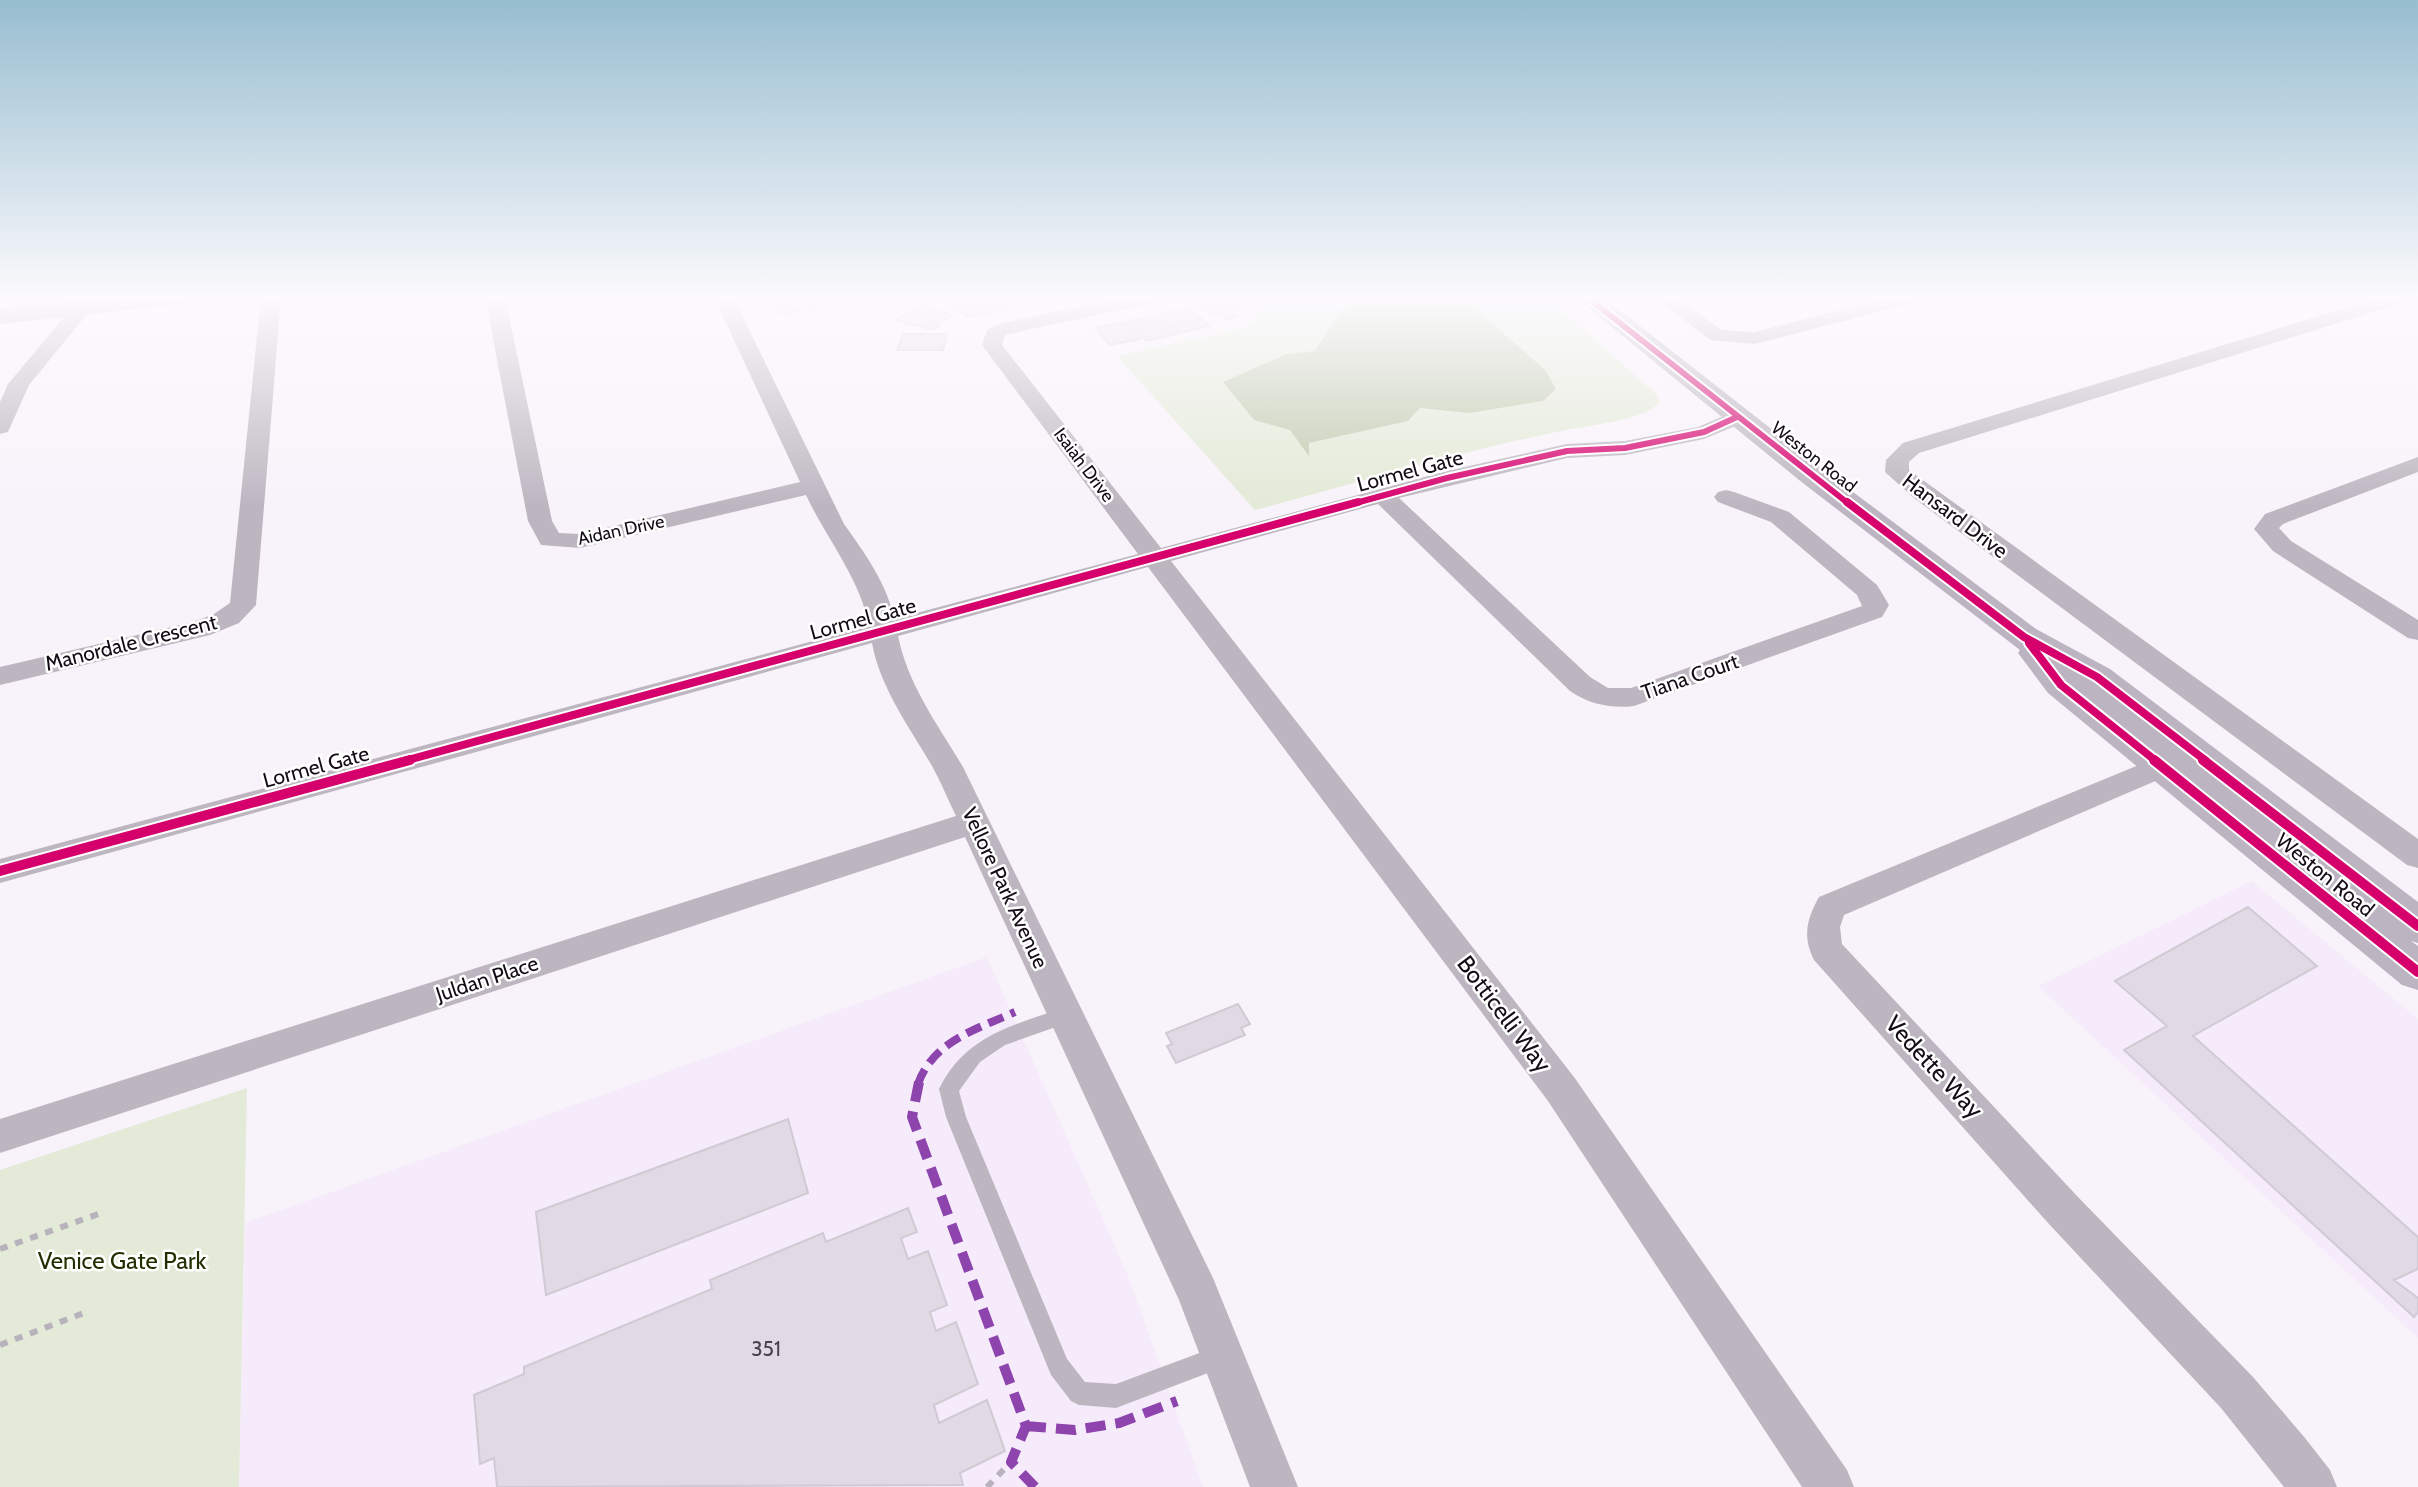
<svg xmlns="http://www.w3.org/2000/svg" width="2418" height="1487" font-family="Cabin,sans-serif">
  <rect width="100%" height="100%" fill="#f8f3fa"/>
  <!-- built -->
  <path fill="#f5ebfa" d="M2252 881 2418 1019V1338L2038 986Z
    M987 957 1129 1278 1203 1487H239L245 1223Z"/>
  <!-- green -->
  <path fill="#e3ead7" d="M1272 297H1546L1655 393 1660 401C1650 420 1584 426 1561 431 1458 452 1356 483 1255 510L1117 356 1246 328Z
    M247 1088 239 1487H0V1170Z"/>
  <!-- water -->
  <path fill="#bfcaad" d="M1351 297H1469L1487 319 1545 370 1556 389 1543 401 1469 413 1420 408 1408 421 1309 443V456L1290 430 1254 420 1223 382 1287 354 1315 351Z"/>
  <!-- building -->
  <path fill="#e1d9e4" stroke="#d0cad4" stroke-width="2" d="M796 297 803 310 781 314 772 298Z
    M800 297H830L835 305 809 310Z
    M834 297H869L870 299 839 305Z
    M986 297 997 311 968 317 945 302 959 297Z
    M991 297H1025L1030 303 1001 310Z
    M1204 297H1253L1254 298 1230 312 1239 315 1229 320 1190 304Z
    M1776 297H1835L1794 307Z
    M922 305 953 315 935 324 940 325 933 330 895 320Z
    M1189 308 1209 326 1180 333 1161 313Z
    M1157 315 1178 334 1146 341 1128 321Z
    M1125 322 1140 339 1110 345 1095 328Z
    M903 334H947L943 350H897Z
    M2248 907 2317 966 2193 1036 2418 1237V1269L2394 1280 2418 1298V1312L2414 1317 2124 1050 2167 1026 2115 981Z
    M1238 1004 1250 1024 1241 1028 1245 1035 1176 1063 1167 1046 1172 1044 1166 1033Z
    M788 1119 808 1193 546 1295 536 1212Z
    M908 1208 917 1232 901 1238 908 1259 928 1251 947 1305 930 1312 936 1331 956 1322 978 1384 934 1405 939 1423 987 1400 1005 1451 960 1473 963 1485 497 1487 494 1458 480 1464 474 1395 524 1374V1367L712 1289 710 1280 823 1233 826 1242Z"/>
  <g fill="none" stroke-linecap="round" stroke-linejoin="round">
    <!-- path -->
    <path stroke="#b7b2bb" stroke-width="6" stroke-dasharray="8 8" stroke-linecap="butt" d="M0 1249 104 1212
      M0 1345 89 1311
      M987 1487 1011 1462"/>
    <!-- service -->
    <path fill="#bdb6c1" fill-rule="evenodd" d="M1066 1007 1073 1009 1076 1015 1073 1021 1005 1045 980 1062 959 1091 966 1117 1067 1359 1085 1382 1116 1384 1221 1345 1229 1349 1233 1357 1229 1365 1116 1408 1079 1405 1071 1401 1051 1375 946 1117 939 1089C965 1035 1014 1025 1066 1007Z"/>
    <!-- minor -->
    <path fill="#bdb6c1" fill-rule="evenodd" d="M261 297H281L256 605 239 623 210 635 0 685V667L193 622 214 614 230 603Z
      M485 297H505L552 521 559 533 580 534 800 482 714 297H733L844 524C864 552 888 585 894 619L1138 554 982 345 987 330 1002 323 1125 297H1163L1154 303 1008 334 1004 337 1002 345 1161 548 1447 471 1567 444 1625 441 1698 427 1737 410 1745 412 1748 417 1745 422 1704 439 1625 455 1567 458 1399 498 1590 677 1608 688H1631L1862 606 1857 595 1771 522 1718 502 1714 497 1718 492 1726 490 1734 492 1789 512 1877 585 1889 605 1882 617 1634 706C1611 709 1589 704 1570 691L1378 504 1171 561 1574 1077 1847 1470 1854 1487H1802L1548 1101 1148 567 898 636C908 685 938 725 963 767L1213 1278 1298 1487H1250L1179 1300 965 837 0 1153V1119L956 816C948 800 941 782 932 766 910 728 880 688 872 643L0 883V859L869 626C860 578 826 538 806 495L580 548 541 545 528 521Z
      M1654 297H1676L1722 330 1755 332 1890 297H1923L1921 301 1755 344 1710 340Z
      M2381 297H2411L2409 301 1919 453 1909 462V470L2418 839V868L2407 865 1914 498 1885 472 1886 460 1903 443Z
      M82 302 92 308 29 385 8 432 0 434V402L8 384 75 304Z
      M2418 457V472L2283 524 2279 528 2291 541 2418 620V640L2408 638 2273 551 2254 529 2265 514Z
      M2163 755 2174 759 2178 766 2174 773 1844 915 1840 927 1842 944 2078 1197 2253 1377 2305 1438 2330 1470 2337 1487H2284L2221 1408 2049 1224 1814 960C1802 936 1807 919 1819 897Z"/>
    <!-- tertiary -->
    <path fill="#bdb6c1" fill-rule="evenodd" d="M107 297H196L193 302 184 304 0 324V308Z"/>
    <!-- secondary -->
    <path fill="#bcb5c1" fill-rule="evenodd" d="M1575 297H1603L1821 468 2036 629 2110 669 2418 902V943L2411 941 2418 946V990L2402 985 2048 693 2018 653 2020 650 1799 480Z"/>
    <!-- quiet-far1 -->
    <path stroke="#8e44ad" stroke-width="8" stroke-dasharray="16 8" stroke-linecap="butt" d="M918 1084C933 1041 977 1029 1015 1012"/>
    <!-- quiet -->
    <path stroke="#8e44ad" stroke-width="10" stroke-dasharray="20 10" stroke-linecap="butt" d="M919 1082 912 1117 1026 1426 1011 1462 1035 1487
      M1026 1426 1075 1430 1119 1423 1177 1401"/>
    <!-- cycleway-far2 casing -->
    <g stroke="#fff" stroke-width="10">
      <path id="cycleway-far2" d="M1587 297 1849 504
        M1352 504 1447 478 1567 451 1625 448 1704 432 1737 417"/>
    </g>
    <!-- cycleway-far1 casing -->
    <g stroke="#fff" stroke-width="12">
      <path id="cycleway-far1" d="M1847 502 2024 637 2097 677 2206 761
        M2029 643 2061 685 2156 761
        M404 761 1358 502"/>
    </g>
    <!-- cycleway casing -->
    <g stroke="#fff" stroke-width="14">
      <path id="cycleway" d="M2154 760 2418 972
        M2203 760 2418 926
        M0 871 410 760"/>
    </g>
    <!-- cycleway-far2 -->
    <use href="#cycleway-far2" stroke="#d6006c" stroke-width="6"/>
    <!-- cycleway-far1 -->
    <use href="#cycleway-far1" stroke="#d6006c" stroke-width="8"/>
    <!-- cycleway -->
    <use href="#cycleway" stroke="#d6006c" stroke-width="10"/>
  </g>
  <!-- sky -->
  <linearGradient id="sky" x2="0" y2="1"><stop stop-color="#97bdd0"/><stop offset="0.59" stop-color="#fcfafd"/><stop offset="1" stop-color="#fcfafd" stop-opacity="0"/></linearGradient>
  <rect width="2418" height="506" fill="url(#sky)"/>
  <g text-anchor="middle" stroke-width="5" stroke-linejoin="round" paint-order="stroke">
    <!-- far-street labels -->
    <g font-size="18" fill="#130c16" stroke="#fff">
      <text transform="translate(1814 457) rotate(38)" y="6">Weston Road</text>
      <text transform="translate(1084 465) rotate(53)" y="6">Isaiah Drive</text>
      <text transform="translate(621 530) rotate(-12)" y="6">Aidan Drive</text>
    </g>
    <!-- street labels -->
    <g font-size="21" fill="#130c16" stroke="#fff">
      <text transform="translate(1410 471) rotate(-15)" y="7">Lormel Gate</text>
      <text transform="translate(1955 516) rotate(37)" y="7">Hansard Drive</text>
      <text transform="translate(863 619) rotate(-15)" y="7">Lormel Gate</text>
      <text transform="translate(131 643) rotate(-14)" y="7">Manordale Crescent</text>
      <text transform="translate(1690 677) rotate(-19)" y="7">Tiana Court</text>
      <text transform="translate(316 767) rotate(-15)" y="7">Lormel Gate</text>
      <text transform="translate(2325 875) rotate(39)" y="7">Weston Road</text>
      <text transform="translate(1005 888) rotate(65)" y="7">Vellore Park Avenue</text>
      <text transform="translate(487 979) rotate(-18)" y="7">Juldan Place</text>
    </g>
    <!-- near-number labels -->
    <g font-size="21" fill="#4a424d">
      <text x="766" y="1356">351</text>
    </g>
    <!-- near-street labels -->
    <g font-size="24" fill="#130c16" stroke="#fff">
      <text transform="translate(1504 1014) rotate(53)" y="8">Botticelli Way</text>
      <text transform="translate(1934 1067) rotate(47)" y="8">Vedette Way</text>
    </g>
    <!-- near-park labels -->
    <g font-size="24" fill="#213000" stroke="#fff">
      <text x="122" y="1269">Venice Gate Park</text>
    </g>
  </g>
</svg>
